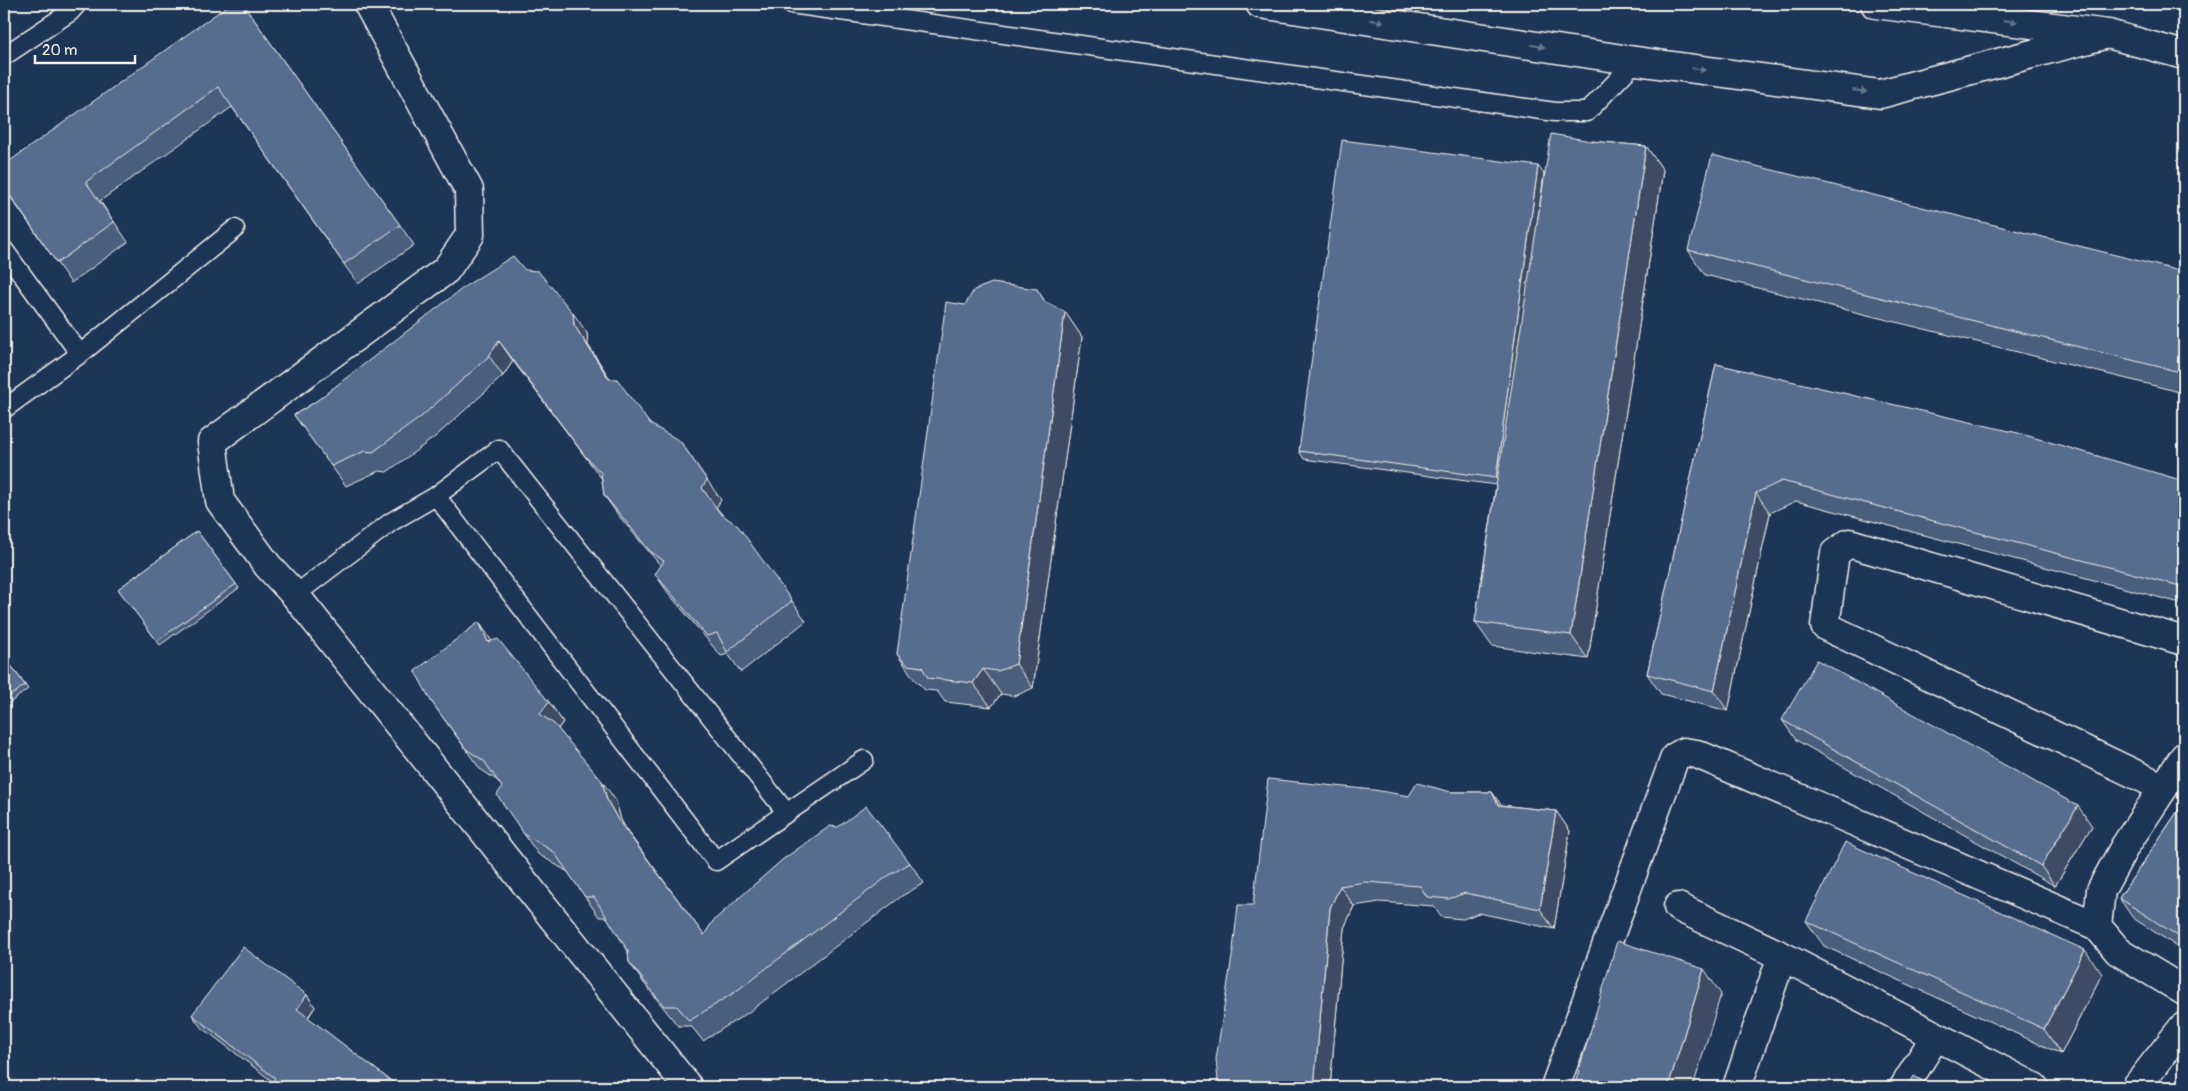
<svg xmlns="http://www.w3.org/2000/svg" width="2188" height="1091" font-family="Pangolin,sans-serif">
  <rect width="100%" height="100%" fill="#1d3557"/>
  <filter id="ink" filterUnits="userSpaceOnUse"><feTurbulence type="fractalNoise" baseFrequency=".02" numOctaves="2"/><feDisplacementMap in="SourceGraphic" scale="10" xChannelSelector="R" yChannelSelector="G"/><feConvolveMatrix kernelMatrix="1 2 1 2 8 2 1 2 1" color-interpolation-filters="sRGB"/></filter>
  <g filter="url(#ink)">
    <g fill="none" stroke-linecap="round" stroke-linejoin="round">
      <!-- service casing -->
      <g stroke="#f4f1e8" stroke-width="21">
        <path id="service" d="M791 4 1555 112H1587L1636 61
          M4 56 70 12 77 4
          M4 250 80 354 235 229
          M4 409 80 354
          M436 496 499 449 786 812
          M295 595 391 522 436 496 716 861 864 760"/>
      </g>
      <!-- minor casing -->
      <g stroke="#f4f1e8" stroke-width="31">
        <path id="minor" d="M368 4 469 190 470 235 446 270 212 442 220 501 268 566 295 595 688 1087
          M1260 4 1636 61 1880 94 2108 34
          M2162 787 1825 626 1835 553 1849 543 2184 641
          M1678 907 1782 956 2034 1087
          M2097 926 2101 890 2125 846 2184 757
          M1555 1087 1675 757 1684 752 1697 754 2097 926 2118 951 2184 991
          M1737 1087 1782 956
          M1904 1087 1935 1037
          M2136 1087 2184 1026"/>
      </g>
      <!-- tertiary casing -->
      <g stroke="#f4f1e8" stroke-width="31">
        <path id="tertiary" d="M1875 4 2108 34 2184 55"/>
      </g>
      <!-- service -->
      <use href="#service" stroke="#1d3557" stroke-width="18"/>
      <!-- minor -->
      <use href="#minor" stroke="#1d3557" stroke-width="28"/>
      <!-- tertiary -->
      <use href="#tertiary" stroke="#1d3557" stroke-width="28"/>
    </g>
    <!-- wall -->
    <path fill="#4a5e7c" stroke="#f4f1e8" d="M243 4 414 245 358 284 232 107 100 201 128 242 71 283 4 188Z
      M1591 141 1646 146 1663 170 1588 659 1492 646 1475 622 1496 485 1304 459 1299 451 1544 174 1539 207Z
      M1688 250 2184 272V393L1705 275Z
      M525 270 587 333 588 345 610 379 650 424 721 500 716 507 792 601 806 621 741 672 728 654 721 656 669 594 655 574 661 566 618 515 604 495 602 479 513 361 503 376 435 437 387 472 379 471 346 486 294 415Z
      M1037 289 1046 303 1065 312 1082 337 1033 688 1015 696 1001 694 991 707 945 702 937 691 925 690 914 679 897 654 965 305Z
      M1716 364 2184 481V604L1796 501 1770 513 1728 711 1661 694 1647 674Z
      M197 531 239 588 160 645 118 589Z
      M479 622 491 641 549 702 563 722 558 729 616 801 621 820 630 835 704 935 910 863 924 883 902 896 749 1012 703 1041 691 1026H678L643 982 629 962 628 951 607 917H599L568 872 538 854 524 834 502 787 498 781 480 769 431 701Z
      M4 656 28 689 4 707Z
      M1782 720 2092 826 2055 886 1796 740Z
      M1451 792H1492L1501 805 1556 811 1570 831 1554 929 1479 913 1463 919 1441 917 1434 906 1379 902 1354 906 1344 928 1330 1087H1214L1218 1081 1253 905 1409 796Z
      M2184 802V951L2133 918 2119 898Z
      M1806 921 2102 974 2061 1054 1824 946Z
      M307 995 315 1007 308 1018 399 1087 272 1081 200 1026 192 1015Z"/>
    <!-- shaded-wall -->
    <path fill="#3c4c65" stroke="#f4f1e8" d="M1646 146 1663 170 1588 659 1571 635Z
      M1538 166 1544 174 1501 486 1496 478Z
      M1065 312 1082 337 1033 688 1016 664Z
      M573 313 587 333 588 345 623 399 609 379 574 325Z
      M499 341 513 361 503 376 489 356Z
      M680 441 721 500 716 508 702 488Z
      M1756 493 1770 513 1728 711 1714 691Z
      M479 622 493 643 488 642Z
      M983 669 1001 694 991 707 973 683Z
      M549 702 563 722 554 734 540 714Z
      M602 781 616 801 621 820 632 840 618 820 607 800Z
      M1492 792 1506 812 1498 805Z
      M2078 806 2092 826 2055 886 2041 866Z
      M1556 811 1570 831 1554 929 1540 909Z
      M1340 886 1354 906 1344 928 1330 1087H1314L1330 908Z
      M2184 934V942L2181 938Z
      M2085 950 2102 974 2061 1054 2044 1029Z
      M1704 969 1721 994 1693 1087H1668Z
      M307 995 315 1007 305 1021 297 1009Z"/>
    <!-- building -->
    <path fill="#566d90" stroke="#f4f1e8" d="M230 4H243L400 225 344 264 218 87 86 182 114 222 57 263 4 187V165Z
      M1551 134 1591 141 1646 146 1571 635 1475 622Z
      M1342 140 1538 166 1496 478 1299 451Z
      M1712 155 2184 272V373L1688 250Z
      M513 256 525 270 538 271 573 313 574 325 609 379H617L650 424 680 441 707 480 702 488 720 513 738 526 792 601 727 652 717 633 707 636 655 574 664 561 650 551 604 495 601 473 585 456 499 341 489 356 421 417 373 452 365 451 331 466 294 415 315 402 467 285Z
      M992 283 1037 289 1045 302 1065 312 1016 664 998 671 983 669 973 683 928 678 922 667 907 665 897 654 946 302 965 305 974 290Z
      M1716 364 2018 433 2184 481V587L1782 481 1756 493 1714 691 1647 674Z
      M197 531 236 584 157 641 118 589Z
      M479 622 488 642 498 639 549 702 540 714 554 724 602 781 607 800 618 820 704 935 713 921 782 860 830 826 838 827 866 806 910 863 888 876 735 992 689 1021 677 1006H664L629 962 628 951 594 897H585L554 852 524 834 497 795 502 787 484 761 466 749 431 701 415 671Z
      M4 656 25 685 4 701Z
      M1817 660 2078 806 2041 866 1782 720Z
      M1268 779 1374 790 1409 796 1417 783 1451 792H1492L1498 805 1556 811 1540 909 1465 893 1449 899 1427 897 1420 886 1365 882 1340 886 1330 908 1314 1087H1214L1218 1081 1216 1059 1233 950 1238 905H1253Z
      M2184 802V934L2181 938 2119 898Z
      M1845 842 2085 950 2044 1029 1806 921Z
      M1617 941 1704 969 1668 1087H1574Z
      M243 947 307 995 297 1009 399 1087H268L275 1078 192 1015Z
      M1914 1076 1933 1087H1908Z"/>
    <!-- one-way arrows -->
    <defs><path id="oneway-solid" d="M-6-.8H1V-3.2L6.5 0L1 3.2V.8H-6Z" transform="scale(1.25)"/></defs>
    <g fill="#68778a">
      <use href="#oneway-solid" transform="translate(1377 21) rotate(9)"/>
      <use href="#oneway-solid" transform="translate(2010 21) rotate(7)"/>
      <use href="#oneway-solid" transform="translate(1538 46) rotate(9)"/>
      <use href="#oneway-solid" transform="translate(1699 69) rotate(8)"/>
      <use href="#oneway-solid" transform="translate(1860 91) rotate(8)"/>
    </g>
  </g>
  <!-- margin -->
  <rect width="2188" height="1091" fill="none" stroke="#1d3557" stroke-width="20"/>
  <rect x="10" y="10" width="2168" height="1071" fill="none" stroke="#f4f1e8" stroke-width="2" filter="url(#ink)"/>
  <!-- scale -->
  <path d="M35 55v8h100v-8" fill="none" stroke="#f4f1e8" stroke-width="2.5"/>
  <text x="42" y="55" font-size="15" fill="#f4f1e8" stroke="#1d3557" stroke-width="4" paint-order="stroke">20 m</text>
</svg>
